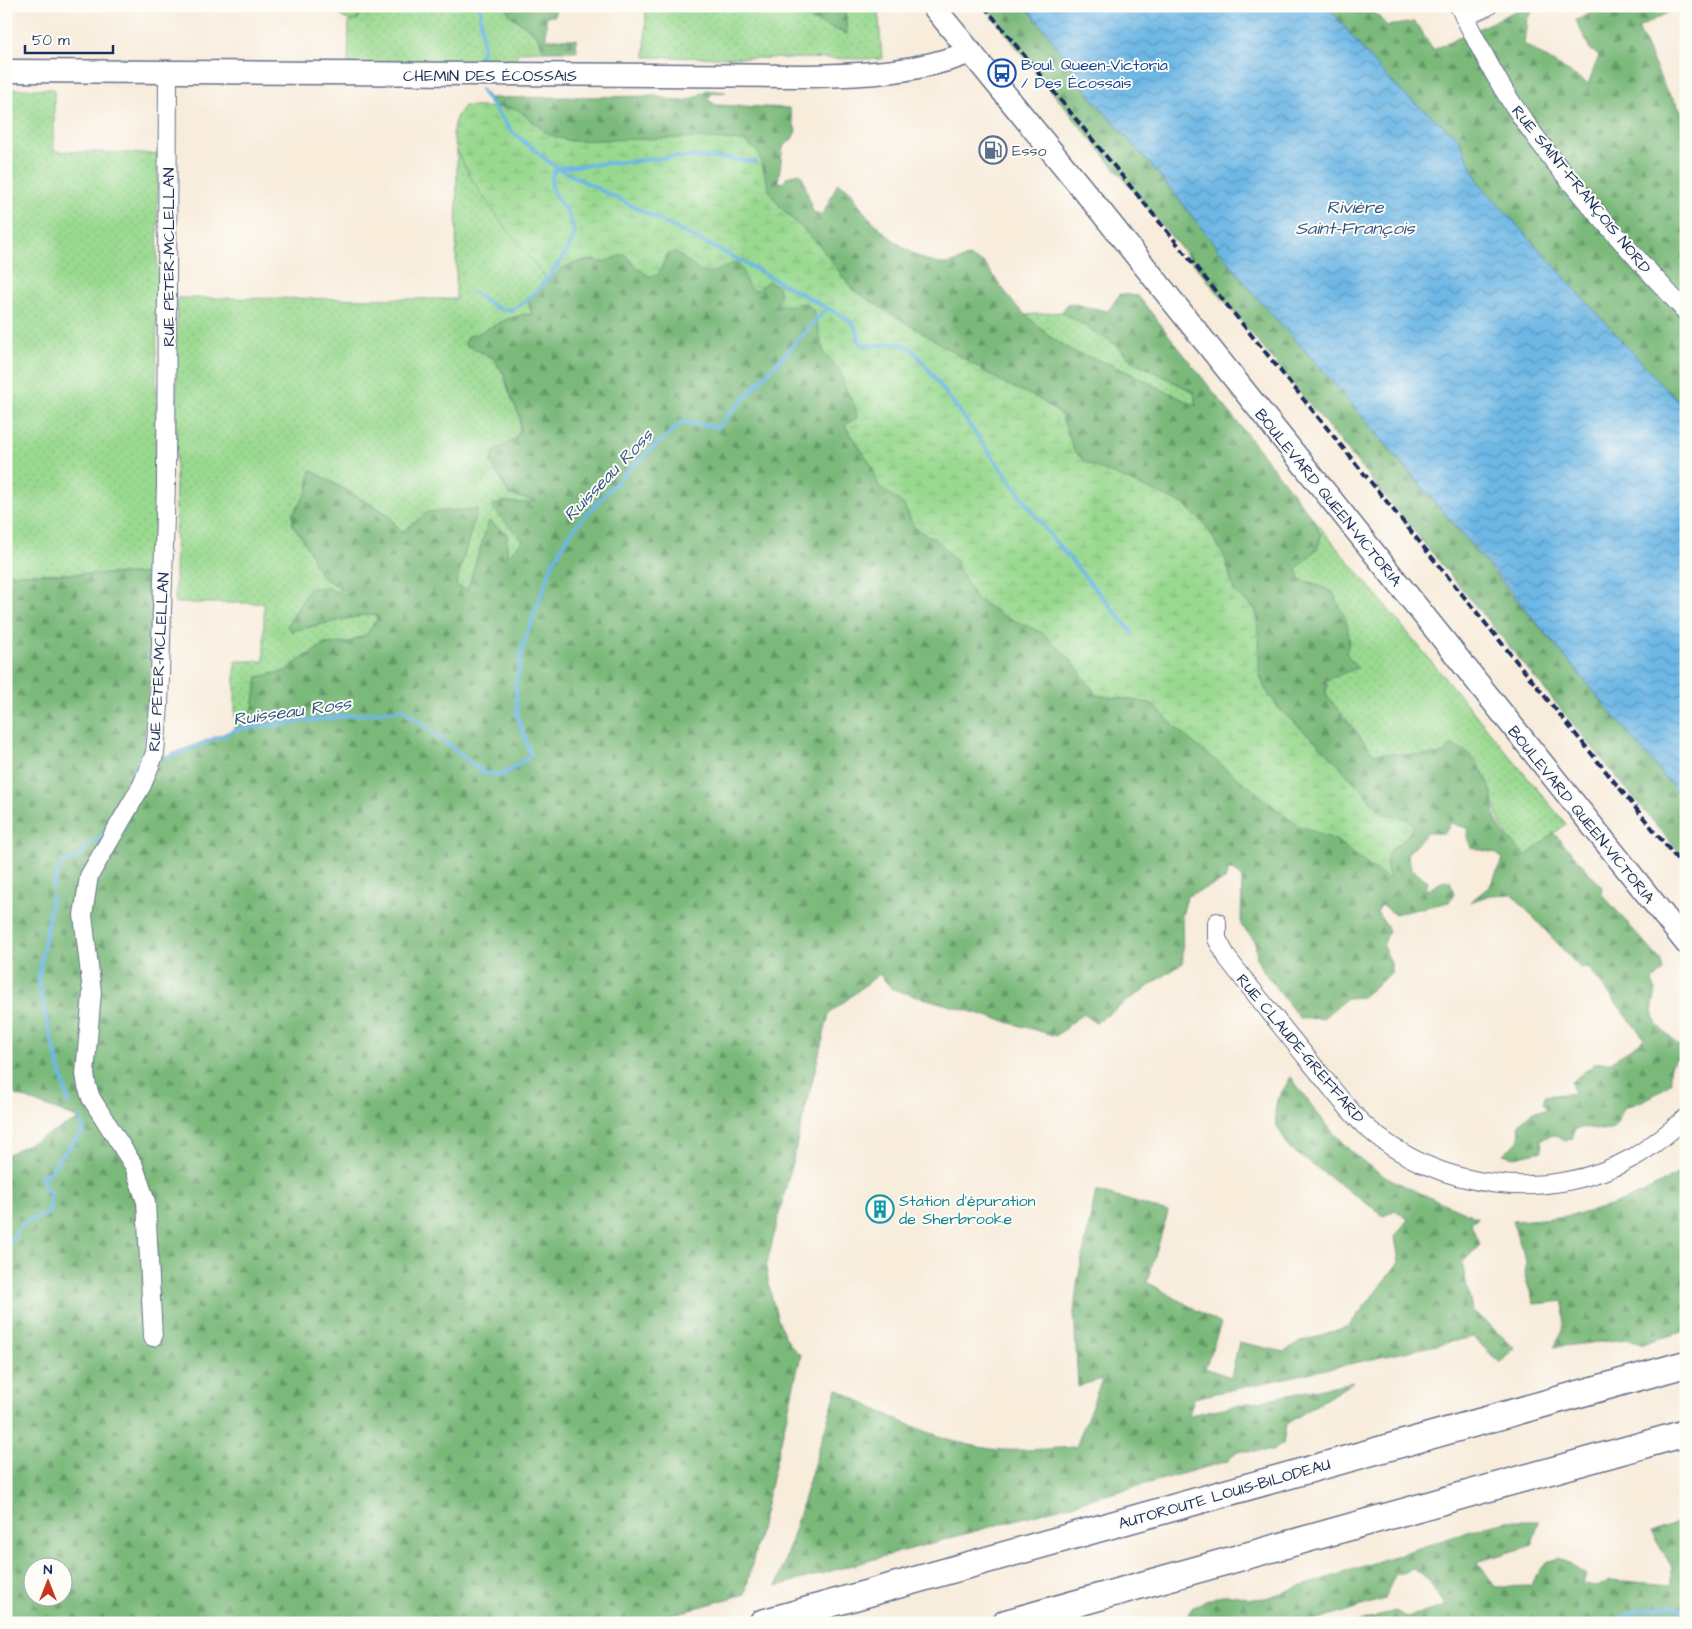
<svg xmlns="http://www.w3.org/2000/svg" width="1692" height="1629" font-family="'Architects Daughter',sans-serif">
  <defs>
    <pattern id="grass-dots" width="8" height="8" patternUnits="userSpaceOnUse" patternTransform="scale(1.25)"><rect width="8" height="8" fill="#99d98f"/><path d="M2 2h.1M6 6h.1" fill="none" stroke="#83bb7e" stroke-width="1.8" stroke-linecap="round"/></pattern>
    <pattern id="forest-firs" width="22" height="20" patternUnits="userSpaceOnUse" patternTransform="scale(1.25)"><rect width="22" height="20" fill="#7ab97a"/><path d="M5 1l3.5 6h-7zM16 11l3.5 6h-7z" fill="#639767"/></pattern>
    <pattern id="wetland-marsh" width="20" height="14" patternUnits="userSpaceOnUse" patternTransform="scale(1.25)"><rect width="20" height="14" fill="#99d98f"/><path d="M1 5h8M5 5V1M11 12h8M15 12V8" fill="none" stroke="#83bb7e"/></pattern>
    <pattern id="water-waves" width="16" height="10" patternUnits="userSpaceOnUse" patternTransform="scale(1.25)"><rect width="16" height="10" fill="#6db7e5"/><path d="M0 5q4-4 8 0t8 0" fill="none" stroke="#5995bd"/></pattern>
  </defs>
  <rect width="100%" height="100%" fill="#fdfcf7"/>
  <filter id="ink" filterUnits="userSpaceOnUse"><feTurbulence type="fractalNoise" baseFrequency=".02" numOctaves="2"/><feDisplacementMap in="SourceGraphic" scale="10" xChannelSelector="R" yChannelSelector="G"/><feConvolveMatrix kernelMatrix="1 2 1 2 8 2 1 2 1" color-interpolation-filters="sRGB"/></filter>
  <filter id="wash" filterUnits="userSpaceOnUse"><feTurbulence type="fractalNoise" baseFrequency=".0096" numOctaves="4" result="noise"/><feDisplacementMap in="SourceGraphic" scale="20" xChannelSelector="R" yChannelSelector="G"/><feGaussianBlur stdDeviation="1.12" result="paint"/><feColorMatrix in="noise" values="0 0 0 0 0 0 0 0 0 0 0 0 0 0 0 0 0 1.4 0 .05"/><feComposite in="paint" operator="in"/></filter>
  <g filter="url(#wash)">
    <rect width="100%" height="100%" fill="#f8ecdb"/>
    <!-- grass -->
    <path fill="url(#grass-dots)" stroke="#5a8476" d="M366 6H505L510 15 537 35 544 51 519 52 512 65 348 66 349 22 357 20Z
      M646 6H781L847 34 845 6H878L882 59 645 57Z
      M6 89H54V151L158 154 155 574H6Z
      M457 148C481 197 515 238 548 281L527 298 532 314 506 320 479 334 467 337 465 344 493 358 504 374 509 392 520 417V430L515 439 494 452 491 462 509 495 537 501 525 504 501 501 523 541 506 557 489 521 467 590 456 585 407 530 402 533 388 514 311 470 308 491 293 514V526L304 538 312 552 314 562 341 588 337 592 325 587 291 631 364 615 375 614 377 620 366 635 346 643 325 644 298 661 286 671 258 677 253 708 235 729V661H264V603H175L177 298 456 299Z
      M1062 312 1117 345 1131 360 1194 392 1196 406H1192L1132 374 1073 352 1050 337 1026 315Z
      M1311 516 1566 824 1526 856C1502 835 1497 820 1491 790L1443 754C1420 757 1398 753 1374 754L1326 695C1326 672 1343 661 1350 640L1321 586 1300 579 1297 569 1318 547 1321 536Z"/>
    <!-- forest -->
    <path fill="url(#forest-firs)" stroke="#4a746c" fill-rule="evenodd" d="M505 6H555V16H546V39H576L577 51H544L537 35 510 15Z
      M781 6H845L847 34 781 8Z
      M985 6H1026L1048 34 1092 98 1153 167 1259 300 1326 374 1639 745 1686 803V861L1034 70Z
      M1327 6H1369L1387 26 1415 22 1433 50 1526 6H1537L1527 19 1524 44 1588 84 1599 56 1590 49 1576 20 1590 14 1587 6H1681L1638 28 1665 88 1686 117V407L1663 386 1480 184 1457 136 1405 95 1375 64Z
      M706 90 726 92 712 94 707 99 716 105 789 108 796 131 792 139 783 147 778 182 783 183 787 177 799 173 803 178 813 212 823 214 838 183C854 191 852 195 861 208 875 227 921 267 946 264 953 264 961 259 968 257L984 263 1014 304 1050 337 1073 352 1110 364 1196 406 1194 392 1131 360 1117 345 1062 312 1068 303 1108 311 1120 294 1138 296 1311 516 1321 535 1318 547 1297 569 1300 579 1333 592C1343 614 1354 630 1346 653L1357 668 1326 680V695L1374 754C1389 753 1433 758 1443 754 1446 752 1449 747 1451 745 1472 750 1484 770 1490 789 1494 799 1493 810 1496 820 1502 834 1515 846 1526 856L1554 833 1602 887 1601 893 1661 961 1663 971 1652 981C1660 998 1650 1003 1653 1015 1656 1028 1671 1037 1679 1046L1686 1041V1060L1676 1058 1670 1066 1671 1082C1656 1096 1643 1101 1624 1108 1621 1114 1617 1125 1612 1129 1606 1134 1587 1123 1574 1130L1573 1138 1564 1141 1554 1135 1541 1139 1542 1151 1515 1157 1503 1154C1517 1143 1521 1142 1519 1124L1533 1111 1547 1110 1543 1102 1545 1096 1574 1093 1571 1082 1596 1063 1611 1062 1638 1044 1644 1038 1588 967 1581 969 1512 894 1490 895 1470 902 1490 886 1503 859 1496 853 1471 848 1467 837 1469 829 1451 823 1445 833H1427L1407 854 1412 869 1428 881 1426 891 1445 880 1450 881 1454 894 1449 902 1395 914 1381 905 1377 912 1389 930 1383 946 1391 963V973L1362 997 1347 998 1323 1018 1300 1019 1261 968 1257 959 1255 941 1241 925 1242 879 1236 871 1228 870 1225 880 1187 896 1182 916 1183 963 1095 1023 1083 1013 1056 1036 892 989 879 974 829 1014 766 1267C770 1292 779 1342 801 1355L745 1594 643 1623H6V1155L80 1119 6 1091V574H155L151 670 143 756H167L235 729 253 708 258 677 286 671 298 661 325 644 346 643 366 635 377 620 375 614 364 615 291 631 287 625 310 588 325 587 337 592 341 588 321 577C312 558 307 542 293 526V514L308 491 311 470 388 515 401 533 428 512 477 509 456 585 467 590 489 521 507 534V556L523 541 491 506C506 499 520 505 536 501L509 495 491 462 494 452 515 439 520 430V417L509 392 504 374 493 358 465 344 467 337C489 331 508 314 532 314L527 298 561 269 573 263 590 260 603 262 625 254 635 266 662 268 667 253 676 252 686 260 726 266 737 261 757 290 768 281 778 286 783 306 805 303 813 309 824 353 841 371 843 383 856 409 857 418 845 426 872 466 879 486 904 505 914 527 938 541 955 560 975 598 1002 615 1043 633 1071 660 1097 695 1151 703 1186 737 1297 825 1336 840 1389 878C1383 856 1388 849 1407 838L1410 820 1382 813 1325 750 1281 710 1265 689 1259 673V638L1255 609 1234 592 1225 558 1206 526 1183 504 1085 462 1074 451 1061 414 1039 399 1005 384 853 290 820 246 781 208 771 195 758 152 745 141 687 138 570 141 549 135 517 109 494 106 490 98 656 96C679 102 686 105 706 90ZM32 1566H62V1596H32Z
      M1291 1077C1315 1111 1343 1151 1380 1173 1411 1191 1445 1203 1478 1218L1470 1222 1480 1245 1462 1263 1472 1310 1515 1348 1500 1363 1473 1337 1194 1398 1189 1415 1353 1382 1286 1424 1283 1444 1272 1451H1237L1228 1461 777 1586 837 1389C882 1414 950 1447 1002 1450 1026 1451 1052 1448 1076 1447L1102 1379 1078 1386 1074 1313 1077 1284 1096 1191 1168 1212 1147 1282 1221 1324 1205 1368 1231 1377 1239 1342 1285 1352 1295 1344 1349 1326 1399 1262 1395 1237 1408 1219 1395 1210 1384 1216 1289 1148 1276 1124 1275 1112 1277 1100Z
      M1686 1168V1331L1640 1344 1627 1339 1554 1347 1563 1331 1564 1301 1534 1304 1524 1273 1526 1261 1512 1221C1580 1218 1628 1207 1686 1168Z
      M1686 1518V1623H1357L1395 1611 1407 1617 1446 1606 1427 1579 1414 1569 1395 1575 1384 1599 1309 1623H1183L1193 1606 1222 1595H1235L1250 1599 1266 1598 1486 1526 1507 1521H1539L1532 1545 1477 1562 1496 1587 1530 1586 1546 1562 1560 1558 1586 1575 1583 1583 1597 1587 1610 1580 1672 1585V1567L1651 1532Z"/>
    <!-- wetland -->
    <path fill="url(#wetland-marsh)" stroke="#5a8476" d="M338 6H366L356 20C346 22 338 17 338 6Z
      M464 106 517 109 549 135 570 141 687 138 744 141 758 152 771 195 781 208 820 246 853 290 1005 384 1039 399 1061 415 1074 451 1085 462 1183 504 1206 526 1225 558 1234 592 1255 609 1259 638V673L1265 689 1280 710 1325 750 1382 813 1410 820 1413 826C1401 852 1378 842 1390 879L1373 869 1336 840 1297 825 1186 737 1151 703 1097 695 1071 660 1043 633 1002 615 975 598 955 560 938 541 914 527 904 505 879 486 872 466 845 425 857 418 856 409 843 383 841 371 824 353 813 309 805 303 783 306 778 302 780 295 778 286 768 281 757 290 751 289C743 280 745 270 737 262L714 272H701L676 252 667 254 658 275 649 276 635 266 625 254 603 262 590 260 573 263 561 269 548 281C525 251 451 166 453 130 454 120 458 114 464 106Z"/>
    <!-- water -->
    <path fill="url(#water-waves)" stroke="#4473a2" d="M1026 6H1327L1375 64 1405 95 1457 136 1480 184 1663 386 1686 407V803L1505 584 1326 374 1259 300 1153 167 1092 98 1048 34Z"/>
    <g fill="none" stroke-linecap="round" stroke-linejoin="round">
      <!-- stream -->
      <path stroke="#6db7e5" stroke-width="4" d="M477 64 483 49 480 6
        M475 293C486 301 497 313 512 309 530 305 576 247 574 230 572 207 538 191 557 168L676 157 726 158 755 162
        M827 308C846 318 858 320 859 343 875 351 895 337 910 348 915 352 919 358 923 362L1053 539 1132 632
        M167 758 239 729 403 709 484 773 503 775 531 755 517 715 516 684 523 645 554 560 573 529 625 473 682 422 718 427 827 308 737 259 557 168 512 132 481 90
        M127 796V787L141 758
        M52 888 61 864 77 858 90 844 102 838 108 823 113 819
        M52 896 38 980 46 1018 69 1104
        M6 1249 22 1224 49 1213 51 1192 45 1188 42 1175 50 1173 60 1157 83 1132 81 1117
        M1575 1623 1580 1621 1581 1623
        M1611 1623 1637 1610 1672 1606 1686 1611"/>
    </g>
  </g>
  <g filter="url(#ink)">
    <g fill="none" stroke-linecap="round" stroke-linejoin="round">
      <!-- minor casing -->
      <g stroke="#68718a" stroke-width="20">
        <path id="minor" d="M1459 6C1475 38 1491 71 1510 100 1560 177 1625 245 1686 312
          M1464 17 1488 6
          M1217 922V939L1228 959C1255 994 1283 1028 1311 1063 1329 1084 1345 1107 1365 1126 1437 1191 1550 1204 1634 1157 1653 1146 1669 1132 1686 1118
          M153 1337 146 1202 134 1166 91 1098 87 1086 85 1074 92 992 83 915 89 876 142 785 155 753 159 706 166 484 168 73"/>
      </g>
      <!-- major casing -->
      <g stroke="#68718a" stroke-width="25">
        <path id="major" d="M933 6 1098 208 1686 943
          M6 71 807 76C866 75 916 73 971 52"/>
      </g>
      <!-- highway casing -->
      <g stroke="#68718a" stroke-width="29">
        <path id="highway" d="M762 1623 1686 1364
          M1006 1623 1686 1433"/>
      </g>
      <!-- minor -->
      <use href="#minor" stroke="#fff" stroke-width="18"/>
      <!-- major -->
      <use href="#major" stroke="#fff" stroke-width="22"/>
      <!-- highway -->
      <use href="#highway" stroke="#fff" stroke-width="26"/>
      <!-- rail -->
      <path stroke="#1b2f5e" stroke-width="4" stroke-dasharray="8 4" stroke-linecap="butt" d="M984 6 1686 870"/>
    </g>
  </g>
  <!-- icons -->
  <defs>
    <g id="bus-ring" transform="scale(1.4375)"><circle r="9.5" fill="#fdfcf7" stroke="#1a4fb4" stroke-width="1.5"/><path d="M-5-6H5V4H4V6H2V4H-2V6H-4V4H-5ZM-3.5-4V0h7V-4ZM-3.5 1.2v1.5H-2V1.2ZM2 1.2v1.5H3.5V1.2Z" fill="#1a4fb4"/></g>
    <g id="fuel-ring" transform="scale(1.4375)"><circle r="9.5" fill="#fdfcf7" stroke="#5c6f8a" stroke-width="1.5"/><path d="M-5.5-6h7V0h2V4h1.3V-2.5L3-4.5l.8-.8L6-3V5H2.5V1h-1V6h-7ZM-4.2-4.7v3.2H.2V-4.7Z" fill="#5c6f8a"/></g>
    <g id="building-ring" transform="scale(1.4375)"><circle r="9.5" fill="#fdfcf7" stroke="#0f9aa8" stroke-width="1.5"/><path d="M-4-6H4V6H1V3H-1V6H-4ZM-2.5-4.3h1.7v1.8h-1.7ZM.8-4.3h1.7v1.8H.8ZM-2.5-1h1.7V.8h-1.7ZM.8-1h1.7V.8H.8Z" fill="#0f9aa8"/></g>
  </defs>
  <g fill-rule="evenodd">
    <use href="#bus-ring" x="1002" y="73"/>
    <use href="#fuel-ring" x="993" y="150"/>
    <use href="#building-ring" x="880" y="1209"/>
  </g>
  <g text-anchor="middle" stroke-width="4" stroke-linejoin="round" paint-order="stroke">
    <!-- transit labels -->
    <g font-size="16" fill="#164399" stroke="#fdfcf7" text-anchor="start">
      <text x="1021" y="70">Boul. Queen-Victoria<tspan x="1021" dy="18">/ Des Écossais</tspan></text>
    </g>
    <!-- street labels -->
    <g font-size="16" fill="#1b2f5e" stroke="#fdfcf7">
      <text x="490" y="81">CHEMIN DES ÉCOSSAIS</text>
      <text transform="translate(1582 189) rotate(51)" y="6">RUE SAINT-FRANÇOIS NORD</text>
      <text transform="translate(168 257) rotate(-90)" y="6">RUE PETER-MCLELLAN</text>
      <text transform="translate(1329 497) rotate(51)" y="6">BOULEVARD QUEEN-VICTORIA</text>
      <text transform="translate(158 662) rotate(-87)" y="6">RUE PETER-MCLELLAN</text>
      <text transform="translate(1582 814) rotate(51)" y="6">BOULEVARD QUEEN-VICTORIA</text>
      <text transform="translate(1301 1048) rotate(50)" y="6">RUE CLAUDE-GREFFARD</text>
      <text transform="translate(1224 1493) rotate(-16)" y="6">AUTOROUTE LOUIS-BILODEAU</text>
    </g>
    <!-- service labels -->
    <g font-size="16" fill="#4e5e75" stroke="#fdfcf7" text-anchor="start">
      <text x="1012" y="156">Esso</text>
    </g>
    <!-- culture labels -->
    <g font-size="16" fill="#0d838f" stroke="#fdfcf7" text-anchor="start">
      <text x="899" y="1206">Station d'épuration<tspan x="899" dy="18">de Sherbrooke</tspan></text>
    </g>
    <!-- water labels -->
    <g font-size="18" font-style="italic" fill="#345886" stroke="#fdfcf7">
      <text x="1355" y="213">Rivière<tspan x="1355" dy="21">Saint-François</tspan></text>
      <text transform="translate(608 475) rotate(-46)" y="6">Ruisseau Ross</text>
      <text transform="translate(292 711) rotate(-8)" y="6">Ruisseau Ross</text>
    </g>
  </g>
  <!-- margin -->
  <rect width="1692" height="1629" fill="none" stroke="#fdfcf7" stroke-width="25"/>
  <!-- north arrow -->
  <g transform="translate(48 1582)"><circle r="24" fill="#fdfcf7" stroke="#a3aaba"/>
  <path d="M0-4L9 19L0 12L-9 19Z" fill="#c8321e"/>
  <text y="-8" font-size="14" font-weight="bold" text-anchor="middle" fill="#1b2f5e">N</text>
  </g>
  <!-- scale -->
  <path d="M25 45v8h88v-8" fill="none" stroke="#1b2f5e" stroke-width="2.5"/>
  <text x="32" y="45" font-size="15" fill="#1b2f5e" stroke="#fdfcf7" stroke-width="4" paint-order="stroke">50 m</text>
</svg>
